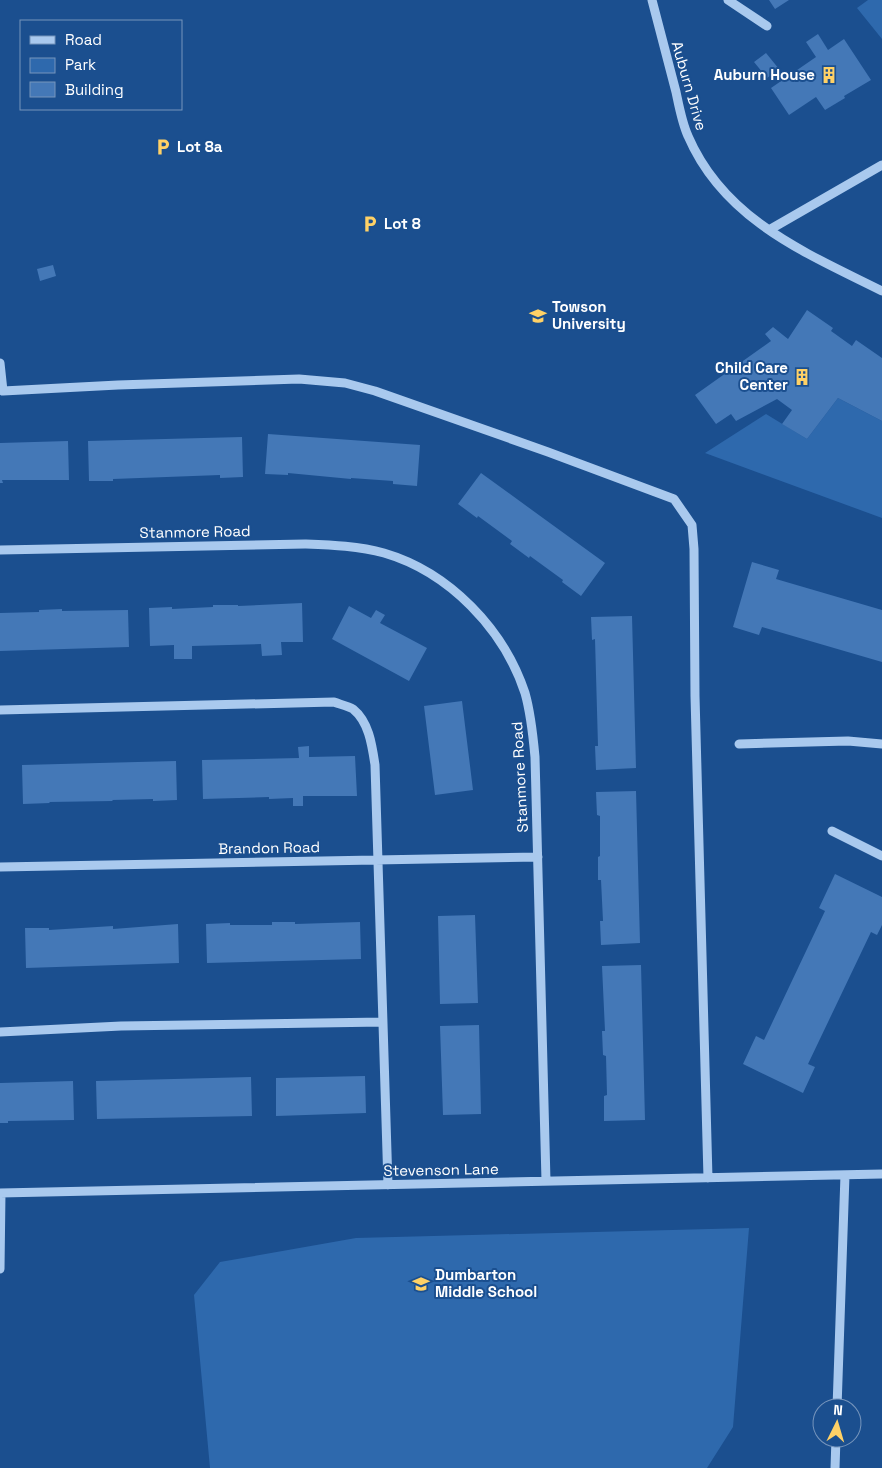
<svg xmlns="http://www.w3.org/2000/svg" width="882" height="1468" font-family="'Space Grotesk',sans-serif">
  <rect width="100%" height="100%" fill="#1b4f8f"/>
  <!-- green -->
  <path fill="#2e69ad" d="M868 0H882V39L857 8Z
    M838 398 882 421V518L705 453 766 414 807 439Z
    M749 1228 733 1427 707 1468H210L194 1295 220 1262 356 1238Z"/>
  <!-- building -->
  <path fill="#4478b7" d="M769 0H789L775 9Z
    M818 34 828 50 844 39 871 80 844 96 845 98 825 110 816 97 789 115 771 88 816 57 806 42Z
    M766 53 779 69 767 78 754 62Z
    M53 265 56 276 40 281 37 269Z
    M807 310 833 328 831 331 852 346 856 340 882 358V421L838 398 807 439 782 424 792 410 777 399 736 421 731 414 716 424 695 395 771 341 765 334 773 327 788 339Z
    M268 434 420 445 417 486 393 484V481L351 478V479L288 473V475L265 474Z
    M242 437 243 477 220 478V475L113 479V481H89L88 441Z
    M68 441 69 480H2L3 483H0V443Z
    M481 473 605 563 581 596 562 582 563 580 530 556 529 558 510 544 512 541 478 516 477 518 458 504Z
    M752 562 779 570 776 579 882 610V662L762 627 759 635 733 627Z
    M302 603 303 642H281L282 655 262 656 261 644 192 646V659H174V645L150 646 149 608 172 607V609L213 607V605H238V606Z
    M349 606 371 618 376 610 385 615 380 623 427 648 409 681 332 639Z
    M62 609V611L128 610 129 647 0 651V613L39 612V610Z
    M632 616 636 768 596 770 595 746H598L595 639 592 640 591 617Z
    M462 701 473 790 435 795 424 706Z
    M309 746V757L355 756 357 796H303V806H293V796V798L269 799V797L203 799 202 760 299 758 298 747Z
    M176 761 177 800 153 801V799L112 800 113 801 49 802 50 803 23 804 22 765Z
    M636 791 640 943 601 945 600 921H603L601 880H598V857L600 856V816L597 815 596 792Z
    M835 874 882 897V925L877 935 871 932 808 1064 815 1067 803 1093 743 1064 756 1036 764 1040 825 911 819 908Z
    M475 915 478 1003 440 1004 438 916Z
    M272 922H295V924L360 922 361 959 207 963 206 924 230 923V925H272Z
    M178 924 179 963 26 968 25 928H49V930L113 926V929Z
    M641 965 645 1120 604 1121V1096L607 1095 606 1056 603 1055 602 1031H605L602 966Z
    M479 1025 481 1114 443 1115 440 1026Z
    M365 1076 366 1113 276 1116V1078Z
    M251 1077 252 1116 97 1119 96 1081Z
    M73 1081 74 1120 8 1121V1123H0V1083Z"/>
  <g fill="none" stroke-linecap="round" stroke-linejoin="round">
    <!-- minor -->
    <path stroke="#a9c9ee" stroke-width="9" d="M652 0C660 31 668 61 676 92 679 106 682 123 688 136 724 220 806 253 882 291
      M728 0 767 26
      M769 230 882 165
      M0 363 3 391 118 385 299 379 345 383 375 391 548 452 674 499 692 525 694 549 695 696 708 1178
      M0 550 305 544C331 545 359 546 384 553 449 572 504 629 525 693 531 714 533 735 535 757L546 1181
      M0 710 334 702C339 704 348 706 353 709 369 722 372 745 375 765L388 1185
      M739 744 848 741 882 744
      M832 831 882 856
      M0 867 538 857
      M0 1032 121 1026 383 1022
      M0 1193 882 1174
      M0 1269 1 1193
      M837 1408 845 1175
      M835 1468 836 1438"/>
  </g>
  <!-- icons -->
  <defs>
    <g id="building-bare" transform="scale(1.35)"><path d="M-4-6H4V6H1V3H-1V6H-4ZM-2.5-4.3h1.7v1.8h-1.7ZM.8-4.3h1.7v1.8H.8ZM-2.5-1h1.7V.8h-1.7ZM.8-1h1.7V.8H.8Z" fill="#ffd166" stroke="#1b4f8f" stroke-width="2.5" paint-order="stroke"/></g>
    <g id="parking-bare" transform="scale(1.35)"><path d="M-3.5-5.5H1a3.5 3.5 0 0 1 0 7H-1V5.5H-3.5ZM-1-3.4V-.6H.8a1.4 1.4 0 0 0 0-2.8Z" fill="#ffd166" stroke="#1b4f8f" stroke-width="2.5" paint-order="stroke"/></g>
    <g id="university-bare" transform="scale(1.35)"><path d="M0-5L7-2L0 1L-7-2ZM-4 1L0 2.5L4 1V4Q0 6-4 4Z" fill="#ffd166" stroke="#1b4f8f" stroke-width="2.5" paint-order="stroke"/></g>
    <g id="school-bare" transform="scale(1.35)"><path d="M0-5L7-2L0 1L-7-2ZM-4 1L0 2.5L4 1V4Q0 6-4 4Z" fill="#ffd166" stroke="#1b4f8f" stroke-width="2.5" paint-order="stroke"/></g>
  </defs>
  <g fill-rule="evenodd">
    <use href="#building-bare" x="829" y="75"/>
    <use href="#parking-bare" x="163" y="147"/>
    <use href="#parking-bare" x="370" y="224"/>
    <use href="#university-bare" x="538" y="316"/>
    <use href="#building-bare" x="802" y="377"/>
    <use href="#school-bare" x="421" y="1284"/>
  </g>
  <g text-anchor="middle" stroke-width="4" stroke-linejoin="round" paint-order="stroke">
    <!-- poi labels -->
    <g font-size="15" font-weight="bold" fill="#fff" stroke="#1b4f8f" text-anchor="start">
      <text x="815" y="80" text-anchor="end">Auburn House</text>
      <text x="177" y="152">Lot 8a</text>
      <text x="384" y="229">Lot 8</text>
      <text x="552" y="312">Towson<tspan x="552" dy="17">University</tspan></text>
      <text x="788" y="373" text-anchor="end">Child Care<tspan x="788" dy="17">Center</tspan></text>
      <text x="435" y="1280">Dumbarton<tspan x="435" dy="17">Middle School</tspan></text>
    </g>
    <!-- street labels -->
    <g font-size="15" fill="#fff" stroke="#1b4f8f">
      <text transform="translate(689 86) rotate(74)" y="5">Auburn Drive</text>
      <text transform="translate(195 532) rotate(-1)" y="5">Stanmore Road</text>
      <text transform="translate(520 777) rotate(-93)" y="5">Stanmore Road</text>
      <text transform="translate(269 848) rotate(-1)" y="5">Brandon Road</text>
      <text transform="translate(441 1170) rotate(-1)" y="5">Stevenson Lane</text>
    </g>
  </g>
  <!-- legend -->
  <rect x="20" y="20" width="162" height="90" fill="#1b4f8f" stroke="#7695bc"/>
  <rect x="30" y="36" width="25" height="8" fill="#a9c9ee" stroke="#7695bc"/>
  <text x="65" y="45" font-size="15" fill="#ffffff">Road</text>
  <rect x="30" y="58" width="25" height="15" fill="#2e69ad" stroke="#7695bc"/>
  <text x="65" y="70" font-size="15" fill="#ffffff">Park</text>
  <rect x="30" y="82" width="25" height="15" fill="#4478b7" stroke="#7695bc"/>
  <text x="65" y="95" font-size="15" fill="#ffffff">Building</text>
  <!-- north arrow -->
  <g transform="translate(837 1423) rotate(5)"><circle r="24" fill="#1b4f8f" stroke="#7695bc"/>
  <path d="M0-4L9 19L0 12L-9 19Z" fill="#ffd166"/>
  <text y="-8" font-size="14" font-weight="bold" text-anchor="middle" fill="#ffffff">N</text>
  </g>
</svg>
